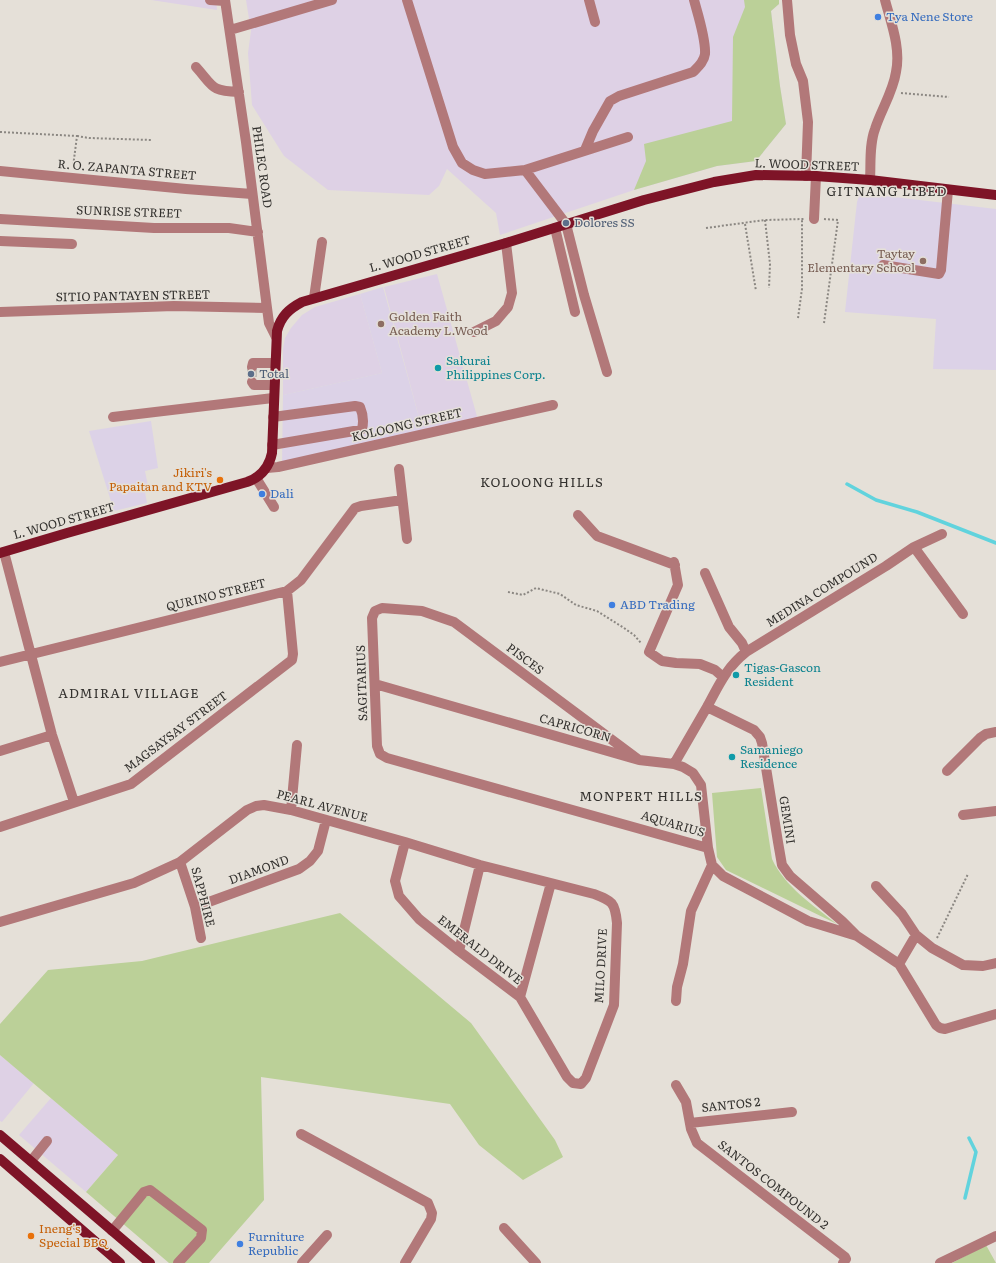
<svg xmlns="http://www.w3.org/2000/svg" width="996" height="1263" font-family="Literata,serif">
  <rect width="100%" height="100%" fill="#e5e0d8"/>
  <!-- industrial -->
  <path fill="#ded1e5" d="M151 0H216L217 10Z
    M246 0H779V4L771 11 780 86 786 124 756 161 717 166 634 190 500 235 496 213 447 169 439 186 429 195 328 190 284 156 252 105 248 53 251 31Z
    M437 274 478 420 423 432 384 287Z
    M360 294 382 373 283 395V349L285 338 291 328 302 315 315 307Z
    M0 1055 34 1083 2 1122 0 1121Z
    M51 1098 118 1155 86 1192 19 1135Z"/>
  <!-- education -->
  <path fill="#dcd2e7" d="M860 193 996 209V370L933 369 936 319 845 312 857 202Z
    M383 287 423 432 282 465 283 395 382 373 360 294Z
    M151 421 158 468 145 471 149 491 145 492 147 503 114 511 89 431Z"/>
  <!-- green -->
  <path fill="#bbd098" d="M744 0H779V4L771 11 780 86 786 124 756 161 717 166 634 190 646 161 644 144 732 121 733 37 745 7Z
    M761 788 772 859C785 887 813 905 837 924L726 870 717 857 712 793Z
    M340 913 471 1023 555 1140 563 1157 523 1180 479 1145 450 1104 261 1077 264 1200 209 1263H169L86 1192 118 1155 0 1055V1024L48 970 142 961Z
    M986 1245 996 1263H952Z"/>
  <g fill="none" stroke-linecap="round" stroke-linejoin="round">
    <!-- stream -->
    <path stroke="#61d3dd" stroke-width="3.5" d="M847 484 876 500 917 512 996 543
      M965 1198 976 1152 969 1138"/>
    <!-- minor-tunnel -->
    <path stroke="#c1bdb6" stroke-width="10" stroke-dasharray="10 5" stroke-linecap="butt" d="M252 367V382"/>
    <!-- path -->
    <path stroke="#8b8782" stroke-width="2" stroke-dasharray="2 2" stroke-linecap="butt" d="M901 93 949 97
      M0 132 77 136 73 167
      M77 136 89 138 152 140
      M765 220 770 264 769 288
      M745 224 756 291
      M706 228 765 220 804 219
      M798 318 802 289V219
      M824 323 838 220 824 219
      M508 592 523 595 536 588 560 594 576 605 597 611 624 628 634 635 641 643
      M937 938 968 874"/>
    <!-- minor -->
    <path stroke="#b27879" stroke-width="10" d="M210 0 225 1
      M225 0 246 142 267 308 269 323 276 337
      M407 0 453 147 462 163 473 170 485 174 525 170 628 137
      M589 0 595 22
      M787 0 790 35 796 64 803 81 808 122 806 176
      M230 30 332 0
      M196 67C214 87 210 91 239 92
      M585 150 593 131 610 101 619 96 693 72C698 67 704 62 705 54 706 39 698 15 694 0
      M525 170 566 224 584 295 607 372
      M0 171 186 189 252 194
      M870 180C871 164 869 145 875 129 881 110 893 92 896 72 901 48 891 23 885 0
      M0 219 154 228H229L258 232
      M814 219 816 176
      M555 228 575 312
      M0 241 72 244
      M883 265 939 274 941 270 948 190
      M314 298 322 242
      M0 312 174 306 267 308
      M474 332 496 321 508 307 512 293 506 243
      M252 367 253 363H275
      M252 382 254 385H274
      M113 417 273 398
      M272 445 354 431 362 429C364 421 363 414 360 407L355 406 273 417
      M267 468 278 467 553 405
      M399 469 407 539
      M256 478 274 507
      M578 515 597 536 675 565
      M914 547 963 614
      M4 552 52 735 74 802
      M674 562 678 585 649 652 662 661 676 663 700 664 715 670 723 677
      M705 573 729 627 742 643 746 652
      M0 662 287 591 301 580 355 508 361 506 402 500
      M375 684 639 760 674 764 683 767 693 773 701 785 708 848 712 865 723 876 808 921 857 936
      M707 707 754 730 760 737 762 743 778 842 782 865 790 876 842 921 857 936 899 964 936 1025 940 1028 945 1029 996 1014
      M0 751 52 735
      M639 760 454 622 422 611 382 608 375 611 372 618 377 746 380 754 387 758 708 848
      M674 764C685 745 696 726 707 707 719 685 726 668 746 652L886 566 914 547 942 534
      M947 771 980 738 986 734 996 732
      M291 810 297 745
      M963 815 996 811
      M0 827 131 784 288 663 292 660 293 654 287 591
      M180 862 195 907 201 938
      M876 886 902 914 916 935 932 948 963 965 983 966 996 963
      M195 907 299 869 310 861 318 851 326 820
      M0 922 134 883 180 862 247 810 256 806 264 805 291 810 405 842 480 865 594 894C612 901 615 902 617 923L614 1005 586 1078 581 1084 573 1083 567 1077 520 997 459 951 419 919 399 896 395 881 405 842
      M459 951 480 865
      M899 964 916 935
      M520 997 551 883
      M676 1001 677 987 683 964 691 911 712 865
      M676 1085 686 1102 691 1129 697 1143 845 1257 846 1259 843 1263
      M690 1123 792 1112
      M301 1134 428 1203 432 1213 431 1219 405 1263
      M31 1161 47 1141
      M504 1228 536 1263
      M112 1231 144 1192 150 1190 202 1230 201 1238 178 1263
      M302 1263 327 1235
      M940 1263 996 1236"/>
    <!-- major -->
    <path stroke="#7e1427" stroke-width="10" d="M0 553 67 533 247 482C261 477 269 468 272 453L277 331C281 316 289 309 302 302L506 243 644 200 714 182 756 175 816 176 870 180 996 195
      M0 1135 150 1263
      M0 1159 120 1263"/>
  </g>
  <!-- markers -->
  <g fill="#3f7fe0" stroke="#e5e0d8" stroke-width="1.5">
    <circle cx="878" cy="17" r="4"/>
    <circle cx="262" cy="494" r="4"/>
    <circle cx="612" cy="605" r="4"/>
    <circle cx="240" cy="1244" r="4"/>
  </g>
  <g fill="#5c6f8a" stroke="#e5e0d8" stroke-width="1.5">
    <circle cx="566" cy="223" r="4"/>
    <circle cx="251" cy="374" r="4"/>
  </g>
  <g fill="#8d6e63" stroke="#e5e0d8" stroke-width="1.5">
    <circle cx="923" cy="261" r="4"/>
    <circle cx="381" cy="324" r="4"/>
  </g>
  <g fill="#0f9aa8" stroke="#e5e0d8" stroke-width="1.5">
    <circle cx="438" cy="368" r="4"/>
    <circle cx="736" cy="675" r="4"/>
    <circle cx="732" cy="757" r="4"/>
  </g>
  <g fill="#e8710a" stroke="#e5e0d8" stroke-width="1.5">
    <circle cx="220" cy="480" r="4"/>
    <circle cx="31" cy="1236" r="4"/>
  </g>
  <g text-anchor="middle" stroke-width="3" stroke-linejoin="round" paint-order="stroke">
    <!-- shop labels -->
    <g font-size="12" fill="#366cbe" stroke="#e5e0d8" text-anchor="start">
      <text x="886" y="21">Tya Nene Store</text>
      <text x="270" y="498">Dali</text>
      <text x="620" y="609">ABD Trading</text>
      <text x="248" y="1241">Furniture<tspan x="248" dy="14">Republic</tspan></text>
    </g>
    <!-- street labels -->
    <g font-size="12" fill="#33312e" stroke="#e5e0d8">
      <text transform="translate(807 165) rotate(2)" y="4">L. WOOD STREET</text>
      <text transform="translate(262 167) rotate(82)" y="4">PHILEC ROAD</text>
      <text transform="translate(127 170) rotate(5)" y="4">R. O. ZAPANTA STREET</text>
      <text transform="translate(129 212) rotate(2)" y="4">SUNRISE STREET</text>
      <text transform="translate(420 254) rotate(-16)" y="4">L. WOOD STREET</text>
      <text transform="translate(133 296) rotate(-1)" y="4">SITIO PANTAYEN STREET</text>
      <text transform="translate(407 425) rotate(-13)" y="4">KOLOONG STREET</text>
      <text transform="translate(64 521) rotate(-16)" y="4">L. WOOD STREET</text>
      <text transform="translate(822 590) rotate(-32)" y="4">MEDINA COMPOUND</text>
      <text transform="translate(216 595) rotate(-14)" y="4">QURINO STREET</text>
      <text transform="translate(525 659) rotate(37)" y="4">PISCES</text>
      <text transform="translate(362 683) rotate(-92)" y="4">SAGITARIUS</text>
      <text transform="translate(575 728) rotate(16)" y="4">CAPRICORN</text>
      <text transform="translate(176 732) rotate(-37)" y="4">MAGSAYSAY STREET</text>
      <text transform="translate(322 806) rotate(15)" y="4">PEARL AVENUE</text>
      <text transform="translate(787 820) rotate(81)" y="4">GEMINI</text>
      <text transform="translate(673 824) rotate(16)" y="4">AQUARIUS</text>
      <text transform="translate(259 870) rotate(-20)" y="4">DIAMOND</text>
      <text transform="translate(203 897) rotate(75)" y="4">SAPPHIRE</text>
      <text transform="translate(480 950) rotate(38)" y="4">EMERALD DRIVE</text>
      <text transform="translate(601 966) rotate(-87)" y="4">MILO DRIVE</text>
      <text transform="translate(731 1105) rotate(-6)" y="4">SANTOS 2</text>
      <text transform="translate(773 1185) rotate(38)" y="4">SANTOS COMPOUND 2</text>
    </g>
    <!-- service labels -->
    <g font-size="12" fill="#4e5e75" stroke="#e5e0d8" text-anchor="start">
      <text x="574" y="227">Dolores SS</text>
      <text x="259" y="378">Total</text>
    </g>
    <!-- education labels -->
    <g font-size="12" fill="#785e54" stroke="#e5e0d8" text-anchor="end">
      <text x="915" y="258">Taytay<tspan x="915" dy="14">Elementary School</tspan></text>
      <text x="389" y="321" text-anchor="start">Golden Faith<tspan x="389" dy="14">Academy L.Wood</tspan></text>
    </g>
    <!-- culture labels -->
    <g font-size="12" fill="#0d838f" stroke="#e5e0d8" text-anchor="start">
      <text x="446" y="365">Sakurai<tspan x="446" dy="14">Philippines Corp.</tspan></text>
      <text x="744" y="672">Tigas-Gascon<tspan x="744" dy="14">Resident</tspan></text>
      <text x="740" y="754">Samaniego<tspan x="740" dy="14">Residence</tspan></text>
    </g>
    <!-- food labels -->
    <g font-size="12" fill="#c56008" stroke="#e5e0d8" text-anchor="end">
      <text x="212" y="477">Jikiri's<tspan x="212" dy="14">Papaitan and KTV</tspan></text>
      <text x="39" y="1233" text-anchor="start">Ineng's<tspan x="39" dy="14">Special BBQ</tspan></text>
    </g>
    <!-- neighbourhood labels -->
    <g font-size="13" letter-spacing="1" fill="#33312e" stroke="#e5e0d8">
      <text x="887" y="196">GITNANG LIBED</text>
      <text x="542" y="487">KOLOONG HILLS</text>
      <text x="129" y="698">ADMIRAL VILLAGE</text>
      <text x="641" y="801">MONPERT HILLS</text>
    </g>
  </g>
</svg>
